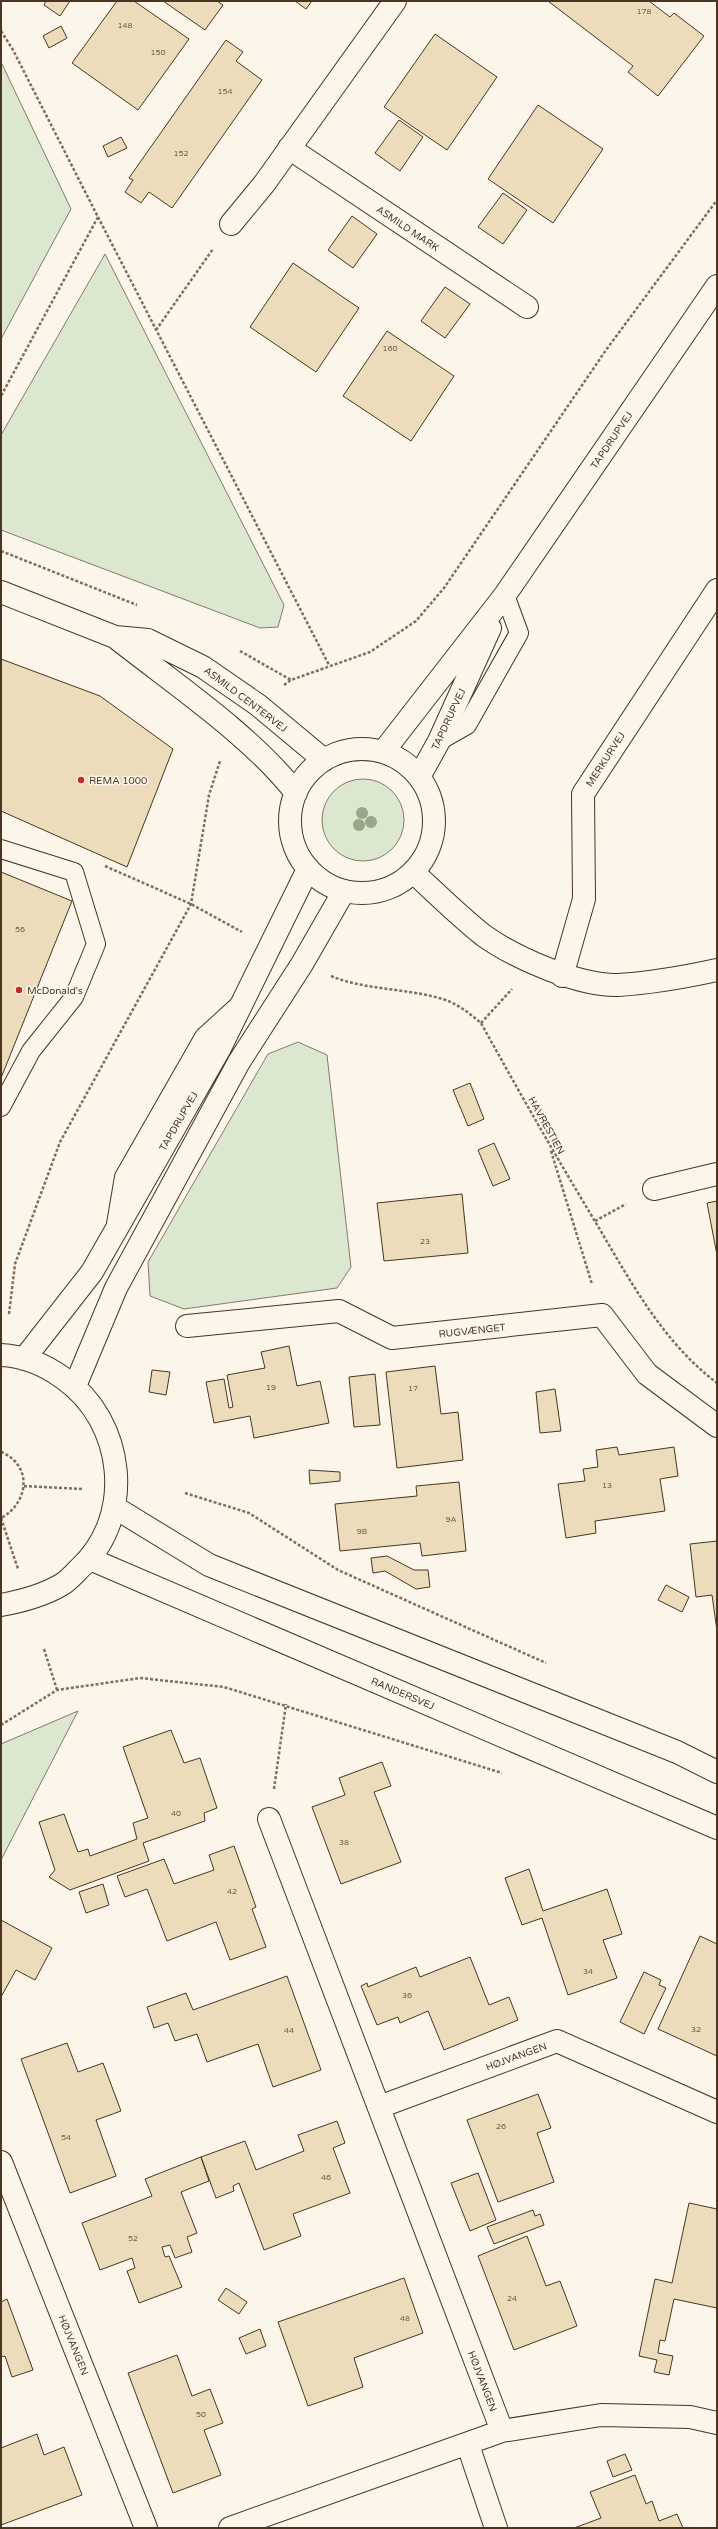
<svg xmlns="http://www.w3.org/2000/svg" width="718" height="2529" font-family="'Varela Round',sans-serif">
  <rect width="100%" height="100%" fill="#fbf6e9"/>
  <!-- green -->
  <path fill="#dce7d0" stroke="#887966" d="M1 62 71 209 1 339Z
    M105 254 284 605 278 627 260 628 1 530V435Z
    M322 820a41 41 0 1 1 82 0a41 41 0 1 1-82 0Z
    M298 1042 327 1055 351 1267 337 1288 184 1309 150 1296 148 1262 268 1054Z
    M78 1711 1 1860V1744Z"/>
  <!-- building -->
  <path fill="#ecdcbc" stroke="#4a3520" d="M46 1H70L60 16 44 5Z
    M117 1H134L189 39 138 110 72 63Z
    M163 1H217L223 5 205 30Z
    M295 1H312L306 9Z
    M548 1H649L670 17 674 13 704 36 658 96 628 72 633 66Z
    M61 26 67 38 49 48 43 36Z
    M435 34 497 77 447 150 384 107Z
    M226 40 243 52 236 61 262 80 172 208 149 192 141 203 125 192 133 180 129 178Z
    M538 105 603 149 553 223 488 179Z
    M399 120 423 137 400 171 375 153Z
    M121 137 127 148 108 157 103 146Z
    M503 193 527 210 503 244 478 227Z
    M352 216 377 234 353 268 328 250Z
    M293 263 359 308 316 372 250 327Z
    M445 287 470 304 445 338 421 321Z
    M387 331 454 376 411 441 343 396Z
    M1 659 100 696 173 749 127 867 1 811Z
    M1 872 72 901 1 1078Z
    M470 1083 484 1119 468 1126 453 1090Z
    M494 1143 510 1179 493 1186 478 1150Z
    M462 1194 468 1253 384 1261 377 1203Z
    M717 1201V1255L707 1203Z
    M289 1346 297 1386 320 1381 329 1423 254 1438 250 1416 214 1423 206 1382 224 1379 229 1408 233 1407 227 1375 265 1368 261 1352Z
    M435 1366 441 1414 458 1412 463 1460 397 1468 386 1372Z
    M152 1370 170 1372 166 1395 149 1392Z
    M375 1374 380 1425 354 1427 349 1377Z
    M555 1389 561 1431 540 1433 536 1392Z
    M617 1447 619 1455 674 1447 678 1476 660 1479 665 1511 595 1521 596 1533 566 1538 558 1484 585 1481 583 1469 598 1467 596 1450Z
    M309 1470 340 1472V1481L310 1484Z
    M459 1482 466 1551 422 1556 420 1543 340 1551 335 1504 417 1496 416 1486Z
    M717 1541V1631L712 1595 696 1597 690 1544Z
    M387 1556 414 1570H428L430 1587 416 1589 385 1571 373 1573 371 1558Z
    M666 1585 689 1597 682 1612 658 1600Z
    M171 1730 184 1763 200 1758 217 1808 204 1813 205 1821 143 1843 149 1861 70 1890 49 1877 55 1870 39 1822 64 1814 78 1852 88 1849 90 1856 137 1839 133 1823 148 1818 123 1747Z
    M382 1762 391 1786 374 1792 401 1862 341 1884 312 1807 345 1795 339 1778Z
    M234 1846 256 1907 252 1909 266 1947 230 1960 216 1922 167 1941 147 1889 125 1897 117 1876 164 1859 174 1884 214 1870 209 1855Z
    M529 1869 543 1911 607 1889 622 1934 603 1940 617 1978 568 1995 542 1918 522 1925 505 1878Z
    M103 1884 109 1905 86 1913 79 1892Z
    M1 1920 52 1948 35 1980 16 1970 1 1997Z
    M700 1936 717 1944V2056L658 2029Z
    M470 1957 489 2005 509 1997 518 2020 444 2050 428 2011 400 2023 398 2017 377 2025 361 1986 367 1983 368 1987 416 1967 420 1977Z
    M644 1972 661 1980 659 1985 666 1988 644 2034 620 2022Z
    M287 1976 321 2070 273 2087 258 2044 207 2062 197 2034 175 2041 168 2023 154 2028 147 2007 186 1993 193 2010Z
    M67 2043 78 2072 103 2063 121 2111 96 2120 116 2176 70 2193 21 2059Z
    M538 2094 551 2128 537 2133 554 2182 498 2202 467 2120Z
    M337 2121 345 2143 333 2148 350 2193 293 2214 301 2236 264 2250 239 2183 233 2186 234 2191 216 2198 201 2157 245 2141 256 2170 304 2151 298 2135Z
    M201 2157 209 2181 181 2192 197 2233 187 2237 192 2252 175 2258 170 2245 162 2247 165 2257 169 2256 182 2287 139 2303 127 2271 135 2268 132 2258 100 2270 82 2223 152 2196 145 2179Z
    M478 2173 496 2220 470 2231 451 2183Z
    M689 2203 717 2209V2308L674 2299 665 2341 660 2340 658 2353 673 2356 669 2375 654 2372 657 2360 639 2356 655 2279 672 2283Z
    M533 2210 535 2216 540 2214 544 2225 494 2244 487 2227Z
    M527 2236 546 2286 560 2281 577 2326 514 2350 478 2256Z
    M404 2278 423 2333 354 2358 363 2387 308 2406 278 2322Z
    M226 2288 247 2302 239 2314 218 2300Z
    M7 2299 33 2370 12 2377 5 2356 1 2357V2302Z
    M260 2329 266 2346 246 2354 239 2338Z
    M177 2355 192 2396 210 2389 223 2423 204 2430 221 2475 173 2493 128 2373Z
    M37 2434 44 2455 64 2447 82 2495 1 2525V2448Z
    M625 2454 632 2470 613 2477 607 2461Z
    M635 2475 646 2504 652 2501 659 2521 677 2514 683 2528H574L601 2518 590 2492Z"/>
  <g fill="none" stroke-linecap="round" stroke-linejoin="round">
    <!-- lane casing -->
    <g stroke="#4a3520" stroke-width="20">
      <path id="lane" d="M439 741 467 725 519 633 505 595
        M1 849 74 872 96 944 74 997 31 1051 1 1107
        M116 1224 124 1177 204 1037 239 1005"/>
    </g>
    <!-- street casing -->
    <g stroke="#4a3520" stroke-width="24">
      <path id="street" d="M289 148 527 307
        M231 224 264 184 395 1
        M413 872C436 893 459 916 483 935 515 958 579 986 618 985 651 983 685 977 717 970
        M562 976 584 899 583 794 717 590
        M654 1189 717 1174
        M187 1326 339 1311 392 1338 602 1315 647 1374 717 1426
        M269 1819 502 2431
        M379 2107 557 2041 717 2112
        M1 2162 146 2528
        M468 2445 496 2528
        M230 2528 502 2431 601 2415 690 2417 717 2423"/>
    </g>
    <!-- secondary casing -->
    <g stroke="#4a3520" stroke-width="24">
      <path id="secondary" d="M1 592 115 637 148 640 203 667 258 705 324 760
        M115 637C173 683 251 735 296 793
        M290 821a72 72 0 1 1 144 0a72 72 0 1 1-144 0Z
        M383 752 505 595 717 286
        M419 777 439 741 490 628
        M1 1355C23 1356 45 1365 63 1378 125 1421 136 1517 79 1569 74 1574 68 1581 61 1585 42 1596 23 1601 1 1605
        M24 1359 92 1272 220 1048 308 869
        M75 1386 116 1288 239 1062 302 964 344 891
        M114 1507 209 1565 677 1752 717 1772
        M90 1559 717 1828"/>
    </g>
    <!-- path -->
    <path stroke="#7f6f5c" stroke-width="2.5" stroke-dasharray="3 2" stroke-linecap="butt" d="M1 31 13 50 98 217 1 396
      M98 217 329 665
      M156 330 213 249
      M1 551 137 605
      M240 651 291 680 370 652 416 621 444 588 606 350 717 200
      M284 685 291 680
      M105 866 191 904 242 932
      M331 976C365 990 403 988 439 998 455 1002 468 1012 481 1023 519 1092 558 1160 599 1228 632 1284 664 1343 717 1383
      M481 1023 512 989
      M551 1151 592 1284
      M595 1221 626 1204
      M9 1314 15 1264 60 1142 191 904 209 795 220 761
      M1 1452C33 1465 29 1503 1 1518
      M24 1486 84 1489
      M185 1493 249 1513 338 1570 546 1663
      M1 1518 18 1569
      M44 1649 57 1690
      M1 1725 57 1690 140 1678 224 1687 502 1773
      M274 1789 286 1704"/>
    <!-- lane -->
    <use href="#lane" stroke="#fbf6e9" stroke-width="18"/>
    <!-- street -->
    <use href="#street" stroke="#fbf6e9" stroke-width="22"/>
    <!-- secondary -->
    <use href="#secondary" stroke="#fbf6e9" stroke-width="22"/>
  </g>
  <!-- trees -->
  <g fill="#96a887">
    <circle cx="362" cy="813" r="6"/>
    <circle cx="371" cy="822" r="6"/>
    <circle cx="359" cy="825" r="6"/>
  </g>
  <!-- markers -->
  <g fill="#c62828" stroke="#fbf6e9" stroke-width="1.5">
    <circle cx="81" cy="780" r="4"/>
    <circle cx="19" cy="990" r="4"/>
  </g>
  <g text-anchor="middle" stroke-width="3" stroke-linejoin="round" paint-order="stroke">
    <!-- number labels -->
    <g font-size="8" fill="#725f47">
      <text x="644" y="14">178</text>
      <text x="125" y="28">148</text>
      <text x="158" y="55">150</text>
      <text x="225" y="94">154</text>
      <text x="181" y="156">152</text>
      <text x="390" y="351">160</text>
      <text x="20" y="932">56</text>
      <text x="425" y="1244">23</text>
      <text x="271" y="1390">19</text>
      <text x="413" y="1391">17</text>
      <text x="607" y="1488">13</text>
      <text x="451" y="1522">9A</text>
      <text x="362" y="1534">9B</text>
      <text x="176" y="1816">40</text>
      <text x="344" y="1845">38</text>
      <text x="232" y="1894">42</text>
      <text x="588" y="1974">34</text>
      <text x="407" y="1998">36</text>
      <text x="696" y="2032">32</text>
      <text x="289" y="2033">44</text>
      <text x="501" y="2129">26</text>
      <text x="66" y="2140">54</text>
      <text x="326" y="2180">46</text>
      <text x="133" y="2241">52</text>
      <text x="512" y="2301">24</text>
      <text x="405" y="2321">48</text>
      <text x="201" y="2417">50</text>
    </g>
    <!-- street labels -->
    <g font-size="10" fill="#4a3520" stroke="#fbf6e9">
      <text transform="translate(408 228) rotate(34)" y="4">ASMILD MARK</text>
      <text transform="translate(611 440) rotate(-56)" y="4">TAPDRUPVEJ</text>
      <text transform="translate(246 699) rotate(37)" y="4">ASMILD CENTERVEJ</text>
      <text transform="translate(448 719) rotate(-65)" y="4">TAPDRUPVEJ</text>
      <text transform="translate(605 759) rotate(-57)" y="4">MERKURVEJ</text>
      <text transform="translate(178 1121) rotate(-60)" y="4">TAPDRUPVEJ</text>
      <text transform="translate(547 1125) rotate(61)" y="4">HAVRESTIEN</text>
      <text transform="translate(472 1330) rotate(-6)" y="4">RUGVÆNGET</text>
      <text transform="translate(403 1693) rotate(23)" y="4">RANDERSVEJ</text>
      <text transform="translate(516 2056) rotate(-20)" y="4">HØJVANGEN</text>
      <text transform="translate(74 2345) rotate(68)" y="4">HØJVANGEN</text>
      <text transform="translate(483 2381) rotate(69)" y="4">HØJVANGEN</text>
    </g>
    <!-- poi labels -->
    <g font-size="10" fill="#4a3520" stroke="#fbf6e9" text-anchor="start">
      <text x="89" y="784">REMA 1000</text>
      <text x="27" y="994">McDonald's</text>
    </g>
  </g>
  <!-- border -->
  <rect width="718" height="2529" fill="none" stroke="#4a3520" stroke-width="4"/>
</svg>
